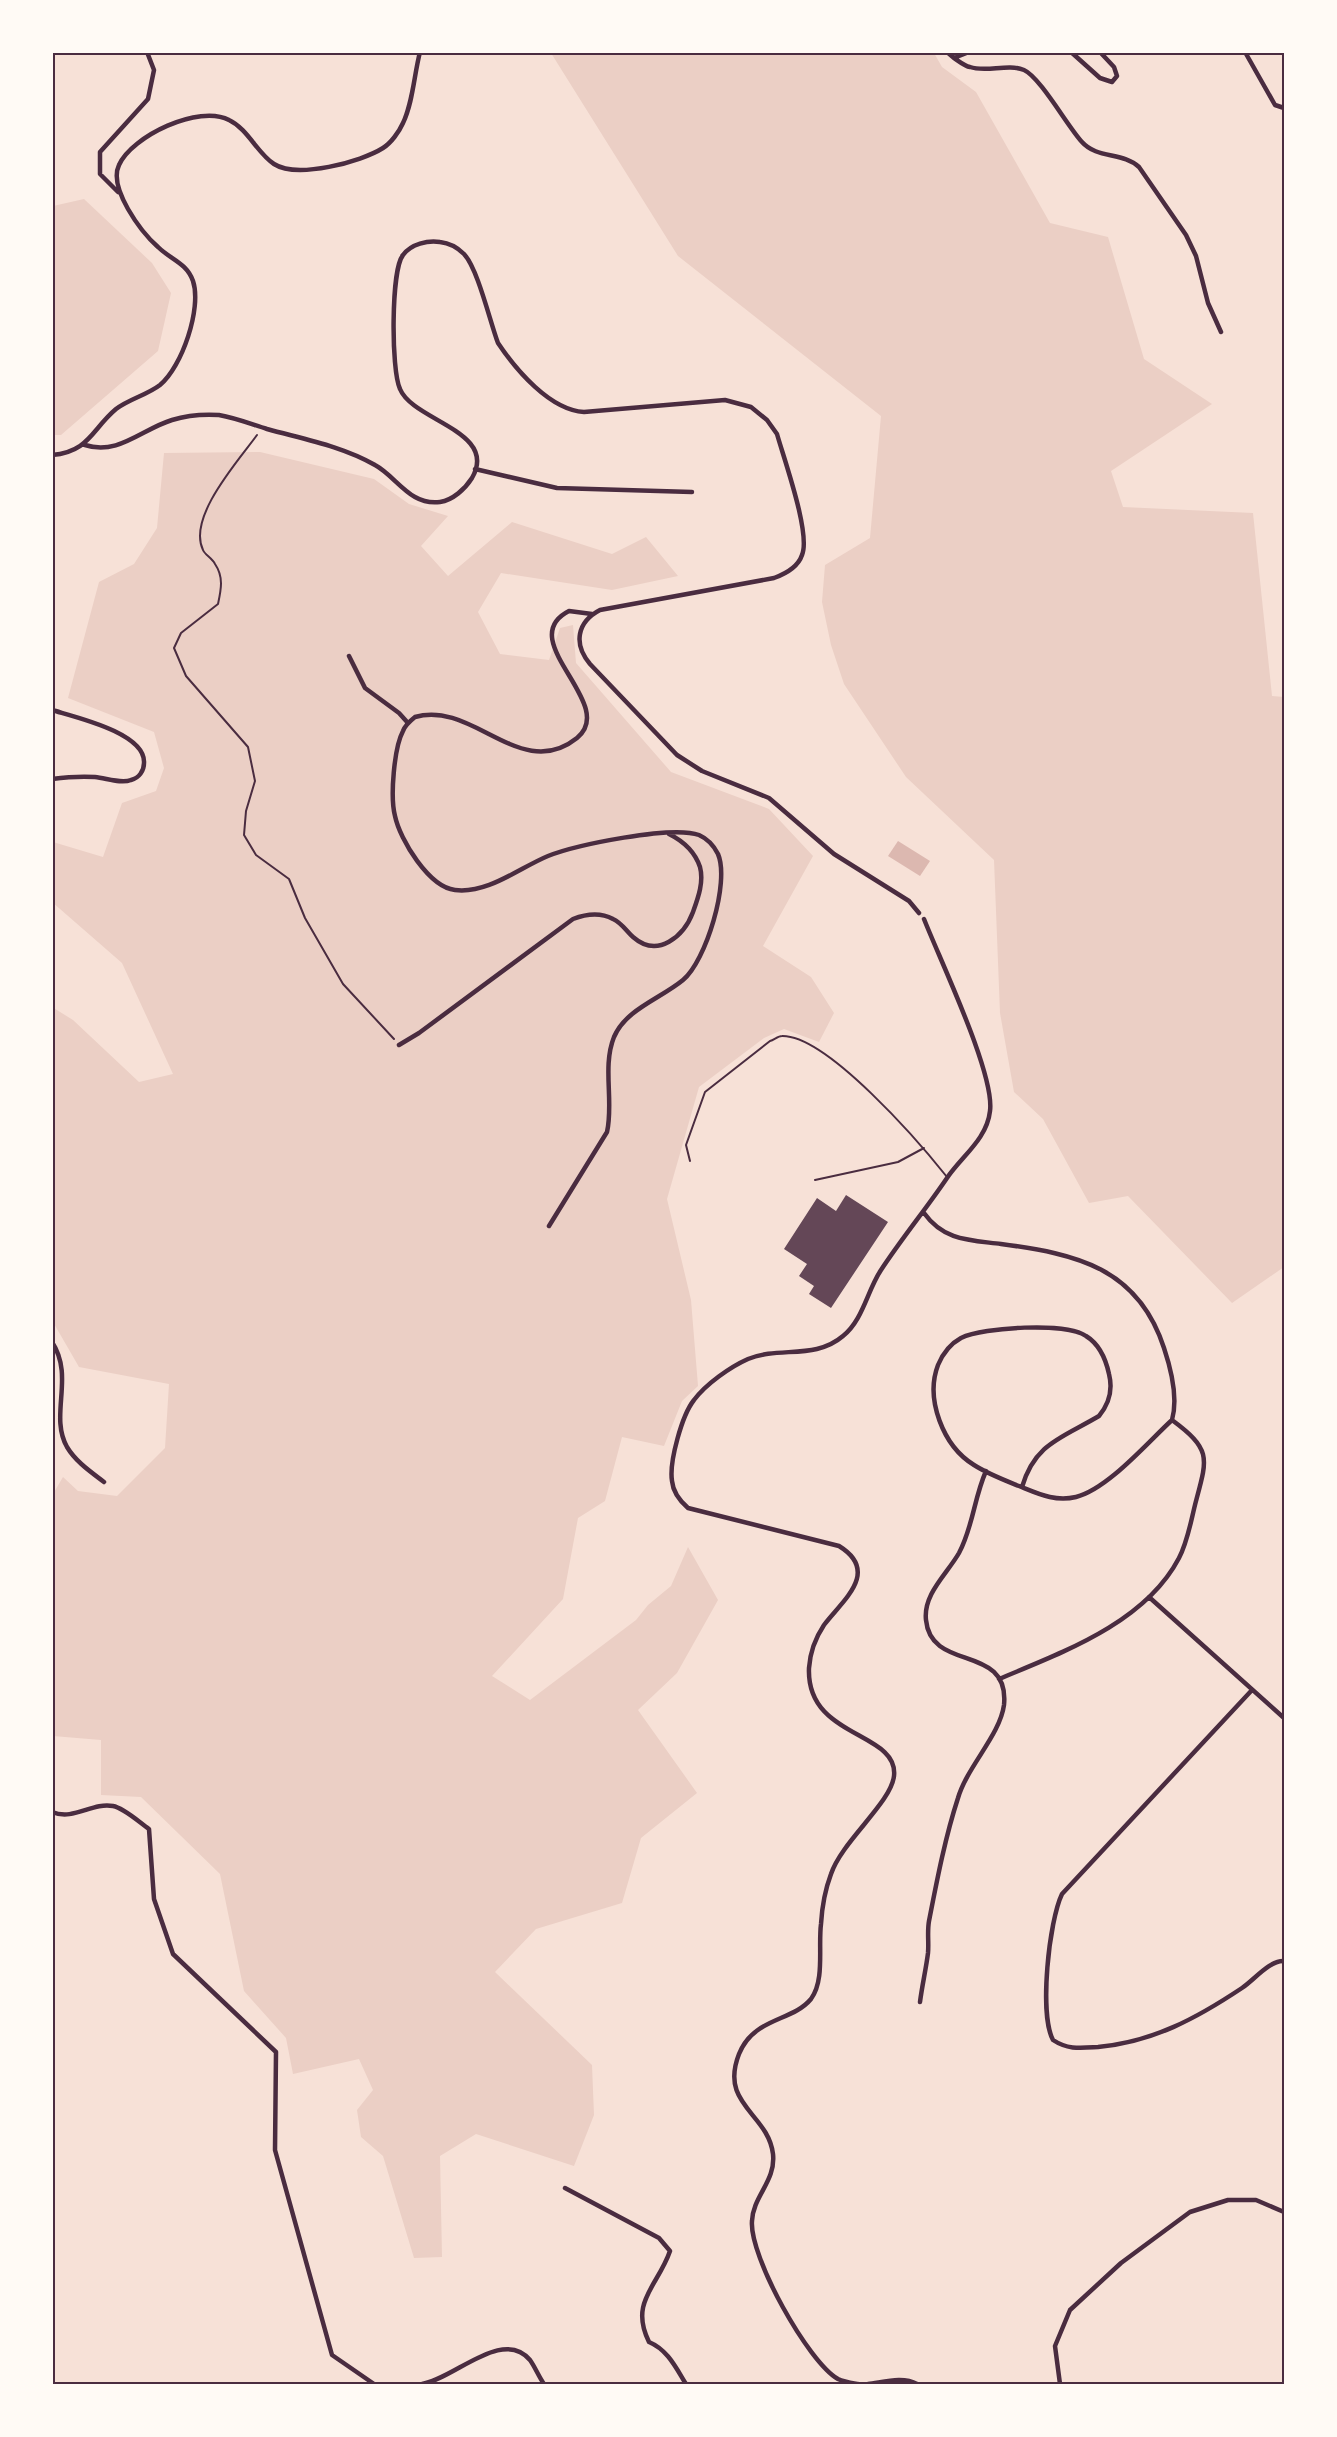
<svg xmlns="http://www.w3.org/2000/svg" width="1337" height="2437" font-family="'Archivo Narrow',sans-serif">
  <rect width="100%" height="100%" fill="#f7e1d7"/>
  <!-- green -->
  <path fill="#ebcfc5" d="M551 53H934L942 67 976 92 1050 223 1108 237 1144 359 1212 404 1111 471 1123 507 1253 513 1272 696 1284 697V1267L1232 1303 1128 1196 1089 1203 1043 1119 1014 1092 1000 1013 994 860 906 777 844 684 831 645 822 602 825 565 870 538 881 416 678 256Z
    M84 199 152 263 171 293 158 351 61 435H53V206Z
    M260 452 374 479 409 504 448 516 421 546 448 576 512 522 612 554 646 537 678 576 612 590 501 573 478 612 500 654 549 660 560 628 573 625 576 663 671 772 769 809 813 856 763 946 811 977 834 1013 819 1042 784 1029 764 1038 699 1087 667 1199 691 1300 698 1386 682 1401 664 1446 622 1437 605 1501 578 1518 563 1599 492 1676 530 1700 636 1620 648 1605 671 1586 688 1547 718 1600 677 1673 638 1710 697 1793 641 1838 622 1903 536 1929 495 1972 592 2065 594 2115 574 2166 476 2134 440 2156 442 2257 414 2258 383 2156 361 2137 357 2110 373 2090 359 2059 293 2074 286 2038 244 1991 220 1874 141 1797 101 1795V1740L53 1736V1494L63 1477 78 1491 117 1496 165 1448 169 1384 79 1367 53 1322 52 1007 73 1020 139 1082 173 1074 122 963 52 902 53 842 103 857 122 803 156 791 164 768 154 732 68 698 99 582 134 564 157 528 164 453Z"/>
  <!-- water -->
  <path fill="#dcb8b0" d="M898 841 930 861 920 876 888 856Z"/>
  <!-- building -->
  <path fill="#644757" d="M846 1195 888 1222 831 1308 809 1294 814 1286 799 1276 807 1264 784 1249 817 1198 836 1211Z"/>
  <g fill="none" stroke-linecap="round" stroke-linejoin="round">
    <!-- path -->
    <path stroke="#4a2c40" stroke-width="2" d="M257 435C239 460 187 517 203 550 205 555 212 558 215 564 224 577 221 590 218 604L181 633 174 648 186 676 248 747 255 781 246 811 244 835 256 855 289 879 305 918 343 984 394 1039"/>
    <!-- service -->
    <path stroke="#4a2c40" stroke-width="2" d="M690 1161 686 1145 705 1092 770 1041C774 1040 778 1036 782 1036 827 1035 920 1143 947 1177
      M815 1180 898 1162 924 1148"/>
    <!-- minor -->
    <path stroke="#4a2c40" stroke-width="4.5" d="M947 52 954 58 969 52
      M1071 52 1100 78 1112 82 1117 76 1114 67 1100 52
      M1245 52 1275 105 1284 108
      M954 58C959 61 964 66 970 67 987 73 1007 63 1024 70 1040 77 1068 127 1082 142 1097 159 1123 152 1139 167L1186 235 1196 256 1208 303 1221 332
      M118 192 100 174V152L148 99 154 70 147 52
      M85 445C118 456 142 429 172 420 188 415 203 414 219 415 236 418 251 424 267 429 303 439 342 446 375 465 397 477 410 506 440 502 453 500 465 489 472 478 499 431 413 421 400 389 391 370 391 270 403 255 411 244 428 240 440 242 449 243 458 248 464 254 478 269 490 322 498 343 516 370 550 410 584 412L725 400 751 407 767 420 777 434C784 459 811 534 802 555 798 567 785 574 774 578L600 610C577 622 573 644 590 664L677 755 702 771 769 798 834 854 909 901 919 913
      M52 455C89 452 92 429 116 409 129 399 147 395 160 385 182 367 202 308 193 281 187 263 170 259 158 247 141 232 108 188 119 165 132 136 199 104 229 120 248 129 257 153 274 164 297 179 361 162 383 148 391 143 399 132 403 123 413 102 414 75 420 52
      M475 469 557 488 692 492
      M349 656 365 688 399 713 408 723
      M52 710C75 717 146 733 144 763 144 771 139 778 131 780 121 784 106 778 95 777 80 776 67 777 52 779
      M399 1045 419 1033 573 919C586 914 600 912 613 919 622 923 626 931 633 937 658 959 684 936 693 912 698 898 704 882 700 867 695 852 683 841 669 834
      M924 1213C944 1241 970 1240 1001 1244 1077 1254 1138 1268 1164 1348 1171 1369 1178 1399 1172 1420 1211 1449 1208 1457 1196 1501 1191 1520 1188 1541 1179 1558 1145 1623 1063 1652 999 1679
      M549 1226 607 1132C614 1102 602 1067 614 1037 626 1009 660 999 683 980 706 961 730 882 718 854 714 846 708 839 699 835 672 825 576 845 548 856 519 868 488 894 455 890 429 887 400 840 395 816 390 797 394 748 403 731 405 725 410 721 415 717 473 700 521 783 577 738 619 704 512 640 569 611L592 614
      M52 1342C75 1377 49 1415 67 1447 76 1462 91 1472 104 1482
      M1022 1487C1035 1443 1062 1438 1099 1416 1109 1404 1113 1390 1109 1374 1106 1360 1099 1344 1086 1336 1066 1322 984 1327 961 1338 950 1344 943 1353 938 1365 925 1399 943 1446 974 1465 988 1474 1004 1480 1019 1486 1039 1494 1055 1502 1076 1497 1108 1489 1148 1442 1172 1420
      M1149 1597 1284 1718
      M1252 1690 1062 1894C1049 1921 1039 2014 1053 2040 1068 2050 1081 2048 1098 2047 1153 2042 1197 2018 1242 1988 1254 1980 1270 1960 1284 1961
      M52 1812C74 1821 92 1802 113 1806 124 1808 139 1822 149 1829L154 1899 173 1954 276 2052 275 2150 332 2355 374 2384
      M920 2002C922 1986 926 1969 928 1953 929 1942 927 1932 929 1921 937 1880 945 1838 958 1798 967 1767 1000 1735 1004 1705 1010 1643 931 1673 926 1620 923 1594 947 1574 959 1553 973 1527 974 1498 986 1471
      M565 2188 659 2238 670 2251C658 2286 629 2302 649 2342 668 2350 676 2368 686 2384
      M422 2384C454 2379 503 2327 530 2360 535 2367 539 2377 544 2384
      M858 2384C852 2383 844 2382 838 2379 808 2362 749 2256 752 2221 753 2196 776 2181 773 2154 768 2113 719 2105 739 2054 754 2017 792 2022 811 1999 825 1980 818 1947 821 1924 822 1907 825 1890 831 1874 842 1841 891 1803 894 1776 899 1731 806 1739 809 1668 810 1653 816 1637 824 1625 842 1601 881 1572 839 1546L688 1508C680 1501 673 1492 672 1481 669 1462 682 1415 694 1400 706 1384 730 1367 748 1359 780 1346 815 1360 843 1336 863 1320 867 1291 881 1270 902 1238 926 1209 947 1178 962 1156 987 1139 990 1111 995 1074 940 960 924 919
      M868 2384C884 2382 903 2376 917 2384
      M1060 2384 1055 2346 1070 2310 1121 2263 1190 2212 1228 2200H1256L1284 2212"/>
  </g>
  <!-- border -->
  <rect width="1337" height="2437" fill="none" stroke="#fffaf5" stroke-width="108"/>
  <rect x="54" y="54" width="1229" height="2329" fill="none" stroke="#4a2c40" stroke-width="2"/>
</svg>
